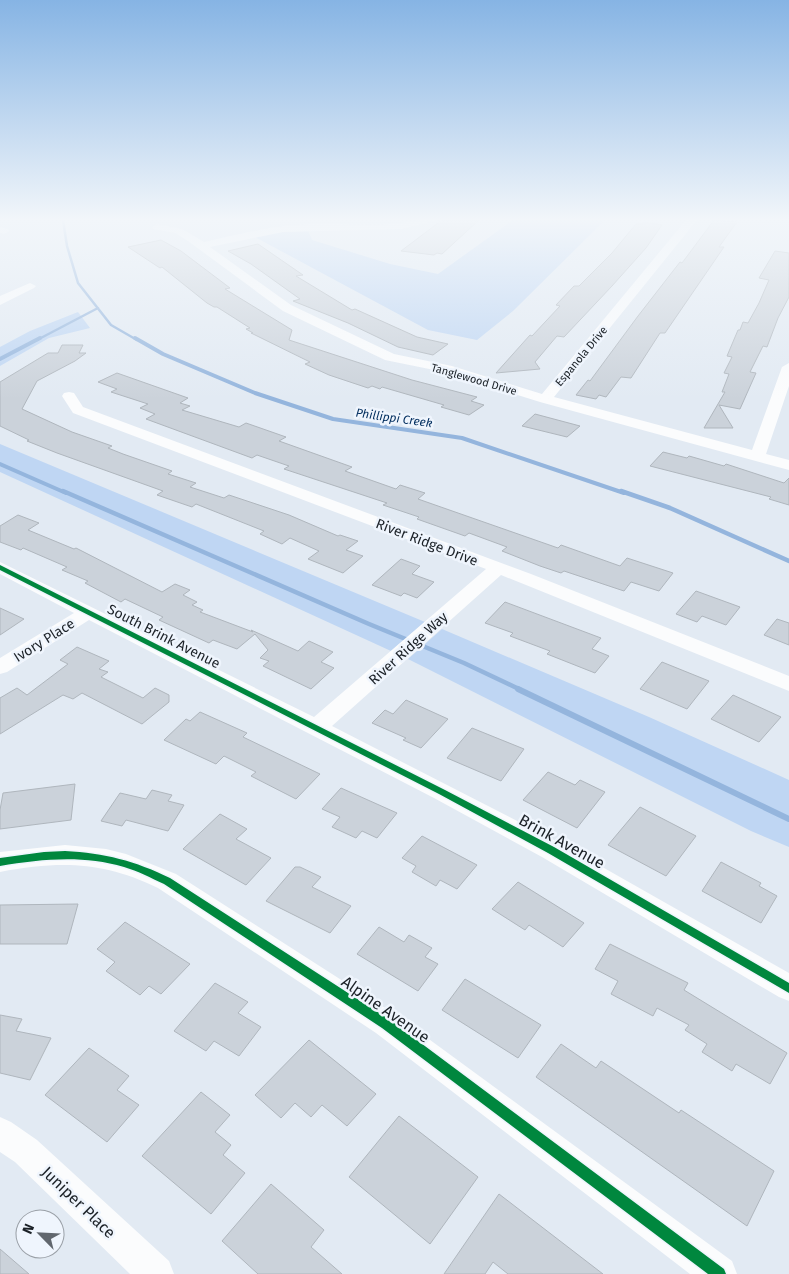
<svg xmlns="http://www.w3.org/2000/svg" width="789" height="1274" font-family="'Fira Sans',sans-serif">
  <rect width="100%" height="100%" fill="#e2eaf3"/>
  <!-- green -->
  <path fill="#bfd6f3" d="M513 220H605L513 311 477 340 428 330 253 236 307 228 312 240 390 264 438 274Z
    M78 312 90 328 49 338 0 366V347L30 331Z
    M0 444 425 622 391 651 0 472Z
    M442 629 649 717 789 780V847L751 831 408 659Z"/>
  <g fill="none" stroke-linecap="round" stroke-linejoin="round">
    <!-- stream-far3 -->
    <path stroke="#94b5dd" stroke-width="2.5" d="M63 220 67 246 78 283 111 325 137 340
      M37 340 98 308"/>
    <!-- stream-far2 -->
    <path stroke="#94b5dd" stroke-width="4" d="M135 338 163 354 255 393 333 419 462 438 624 493
      M0 359 40 338
      M0 464 66 493"/>
    <!-- stream-far1 -->
    <path stroke="#94b5dd" stroke-width="4.5" d="M63 491 369 624 464 663 521 690
      M621 491 670 508 789 561"/>
    <!-- stream -->
    <path stroke="#94b5dd" stroke-width="6" d="M518 689 789 819"/>
  </g>
  <!-- building -->
  <path fill="#cbd2da" stroke="#afb6bd" d="M442 220H479L442 254 437 253 434 255 401 251Z
    M714 220 737 222 719 247H724L700 282 665 333H660L631 378 621 377 606 397 599 395 596 399 576 395 588 380 590 381 638 316 680 262 682 263Z
    M644 222 662 225 646 248 612 286 564 337 557 336 535 362 540 369 496 373 530 335 532 336 560 306 556 305 574 286H579L612 253 636 224H643Z
    M161 240 181 251 230 288 225 289 292 330 289 340 412 380 477 397 471 401 484 405 469 415 441 407 444 405 382 387 380 389 372 386 368 388 329 375 305 364 310 362 251 333H253L246 329 250 328 217 307H214L207 303 162 267 160 268 128 247Z
    M258 244 303 275 296 276 352 310 355 309 417 337 448 344 433 355 398 347 348 323 293 301 300 299 251 264 228 251Z
    M775 251 789 253V297L778 318 767 347 763 346 750 372 756 373 740 409 719 405 733 428H704L725 392H722L729 374 724 373 732 357 727 356 738 330H740L743 322 748 323 759 303 769 280 759 278Z
    M62 345H83L79 353H86L75 361 37 381 22 409 72 432 112 446 108 448 123 454 172 471 168 474 196 483 190 487 224 498 229 495 289 515 338 536 340 535 358 541 346 550 363 556 343 573 308 559 319 551 290 538 282 544 260 534 264 531 196 504 192 507 157 495 163 491 57 453 27 441 29 440 0 426V382L48 353H58Z
    M117 373 188 398 180 403 190 406 182 410 239 427 246 423 286 437 279 441 352 467 345 471 396 489 400 485 425 493 418 499 558 548 561 545 620 566 627 558 673 573 659 591 631 582 624 591 564 571 561 573 540 566 502 551 507 547 469 533 465 536 417 519 419 517 383 505 387 503 284 469 289 466 257 455 252 458 146 419 155 414 140 408 148 404 111 392 117 389 98 382Z
    M535 414 580 426 567 437 522 426Z
    M663 452 687 458 689 456 724 466 726 464 784 483 789 478V505L769 499 771 497 650 466Z
    M18 515 39 523 28 530 74 549 76 548 162 592 175 584 190 590 183 595 197 602 192 605 203 610 200 612 253 632 251 630 298 651 309 641 333 652 321 662 334 668 311 689 263 666 269 661 260 658 268 650 255 634 237 649 213 640 209 643 159 620 163 617 125 599 121 602 85 583 88 581 62 570 67 567 23 548 21 550 0 542V526Z
    M401 559 420 566 412 574 434 582 417 598 404 593 401 596 372 585Z
    M696 591 740 607 726 625 702 616 697 622 676 614Z
    M505 602 601 638 592 649 609 656 595 673 547 654 550 651 510 636 513 633 485 623Z
    M0 608 24 619 0 635Z
    M777 619 789 623V645L764 635Z
    M77 647 109 661 99 669 108 672 101 677 143 698 155 688 169 695V702L142 724 82 693 73 699 63 695 0 734V698L17 688 27 695 68 664 60 660Z
    M662 662 709 681 687 709 640 689Z
    M733 695 781 717 759 742 711 719Z
    M406 700 448 719 421 748 403 740 406 738 372 723 385 710 393 714Z
    M200 712 247 733 243 737 320 774 296 799 251 776 256 772 224 756 216 764 164 740 186 719 190 721Z
    M472 728 524 749 501 781 447 758Z
    M548 772 575 785 580 780 605 792 577 828 523 800Z
    M75 784 71 820 0 829V810L3 793Z
    M341 788 397 813 377 838 362 831 356 838 332 827 340 817 322 809Z
    M152 790 172 795 168 801 184 805 168 831 126 820 122 826 101 821 120 793 146 799Z
    M640 807 696 836 666 876 608 845Z
    M220 814 247 829 236 839 271 858 246 885 183 849Z
    M422 836 477 865 457 889 440 880 436 886 412 872 416 866 402 858Z
    M721 862 761 883 759 886 777 896 761 923 702 891Z
    M295 867H300L321 877 312 887 351 906 330 933 266 901Z
    M518 882 584 923 563 947 529 925 525 930 492 909Z
    M78 904 67 944H0V905Z
    M125 922 190 964 161 994 149 986 140 995 106 971 115 962 97 949Z
    M379 927 404 942 409 935 432 948 425 957 438 964 418 991 357 954Z
    M610 944 688 983 684 990 787 1053 770 1084 736 1064 732 1071 702 1052 707 1044 685 1030 689 1025 657 1008 653 1016 611 994 618 981 595 969Z
    M465 979 541 1025 518 1058 442 1010Z
    M215 983 248 1002 238 1013 261 1027 239 1056 214 1041 206 1051 174 1031Z
    M0 1015 22 1019 16 1031 51 1038 30 1080 0 1073Z
    M309 1040 376 1094 347 1126 322 1105 311 1117 295 1103 281 1118 255 1095Z
    M561 1044 596 1068 601 1061 679 1113 681 1110 774 1171 747 1226 536 1077Z
    M89 1048 129 1076 117 1090 139 1105 107 1142 45 1095Z
    M201 1092 230 1115 215 1132 231 1145 223 1155 245 1173 211 1214 142 1156Z
    M399 1116 478 1177 430 1244 349 1177Z
    M271 1184 324 1230 311 1247 342 1274H258L222 1241Z
    M499 1194 603 1274H508L493 1262 485 1274H444Z
    M0 1249 29 1274H0Z"/>
  <g fill="none" stroke-linecap="round" stroke-linejoin="round">
    <!-- minor -->
    <path fill="#fbfcfd" fill-rule="evenodd" d="M419 220H438L401 229 283 232 210 247 291 305 394 354 452 366 542 394 686 220H697L554 397 752 450 782 367 789 363V386L766 454 789 460V470L540 402 444 372 385 360 283 311 188 241 175 233 153 229 152 227 157 224 182 229 204 242C239 234 274 225 310 224 347 223 383 228 419 220Z
      M0 227 8 229 9 231 4 234 0 233Z
      M30 283 36 286 34 288 0 305V296Z
      M69 392 74 393 83 407 531 574 789 676V691L501 575 332 726 560 843 789 973V1001L779 997 542 857 434 798 89 620 7 672 0 674V658L74 613 0 574V562L314 717 486 569 73 413 62 396 64 393Z
      M65 845 106 849 126 854 176 874 396 1015 732 1261 737 1274H690L376 1033 158 888C102 861 60 861 0 872V852Z
      M0 1117 11 1122 37 1140 169 1261 174 1274H130L15 1162 0 1152Z"/>
    <!-- cycleway casing -->
    <g stroke="#eff5fd" stroke-width="3">
      <path id="cycleway" d="M0 565 445 790 554 847 789 983V993L548 853 439 794 0 570Z
        M65 851C105 853 135 861 170 878L390 1020 724 1269 726 1274H708L382 1028 164 884C151 878 138 871 124 867 83 855 42 859 0 866V858L44 852Z"/>
    </g>
    <!-- cycleway -->
    <use href="#cycleway" fill="#00873e" fill-rule="evenodd"/>
  </g>
  <!-- sky -->
  <linearGradient id="sky" x2="0" y2="1"><stop stop-color="#86b4e4"/><stop offset="0.55" stop-color="#f2f6fa"/><stop offset="1" stop-color="#f2f6fa" stop-opacity="0"/></linearGradient>
  <rect width="789" height="399" fill="url(#sky)"/>
  <g text-anchor="middle" stroke-width="5" stroke-linejoin="round" paint-order="stroke">
    <!-- far-street labels -->
    <g font-size="11" fill="#1b2127" stroke="#eff5fd">
      <text transform="translate(581 356) rotate(-50)" y="4">Espanola Drive</text>
      <text transform="translate(474 379) rotate(16)" y="4">Tanglewood Drive</text>
    </g>
    <!-- far-water labels -->
    <g font-size="12" font-style="italic" fill="#002d5e" stroke="#eff5fd">
      <text transform="translate(394 418) rotate(8)" y="4">Phillippi Creek</text>
    </g>
    <!-- street labels -->
    <g font-size="14" fill="#1b2127" stroke="#eff5fd">
      <text transform="translate(427 542) rotate(21)" y="5">River Ridge Drive</text>
      <text transform="translate(164 636) rotate(27)" y="5">South Brink Avenue</text>
      <text transform="translate(44 640) rotate(-32)" y="5">Ivory Place</text>
      <text transform="translate(408 648) rotate(-42)" y="5">River Ridge Way</text>
    </g>
    <!-- near-street labels -->
    <g font-size="16" fill="#1b2127" stroke="#eff5fd">
      <text transform="translate(562 841) rotate(29)" y="6">Brink Avenue</text>
      <text transform="translate(386 1009) rotate(35)" y="6">Alpine Avenue</text>
      <text transform="translate(79 1202) rotate(44)" y="6">Juniper Place</text>
    </g>
  </g>
  <!-- north arrow -->
  <g transform="translate(40 1234) rotate(294)"><circle r="24" fill="#eff5fd" stroke="#9aa0a7"/>
  <path d="M0-4L9 19L0 12L-9 19Z" fill="#61676e"/>
  <text y="-8" font-size="14" font-weight="bold" text-anchor="middle" fill="#1b2127">N</text>
  </g>
</svg>
